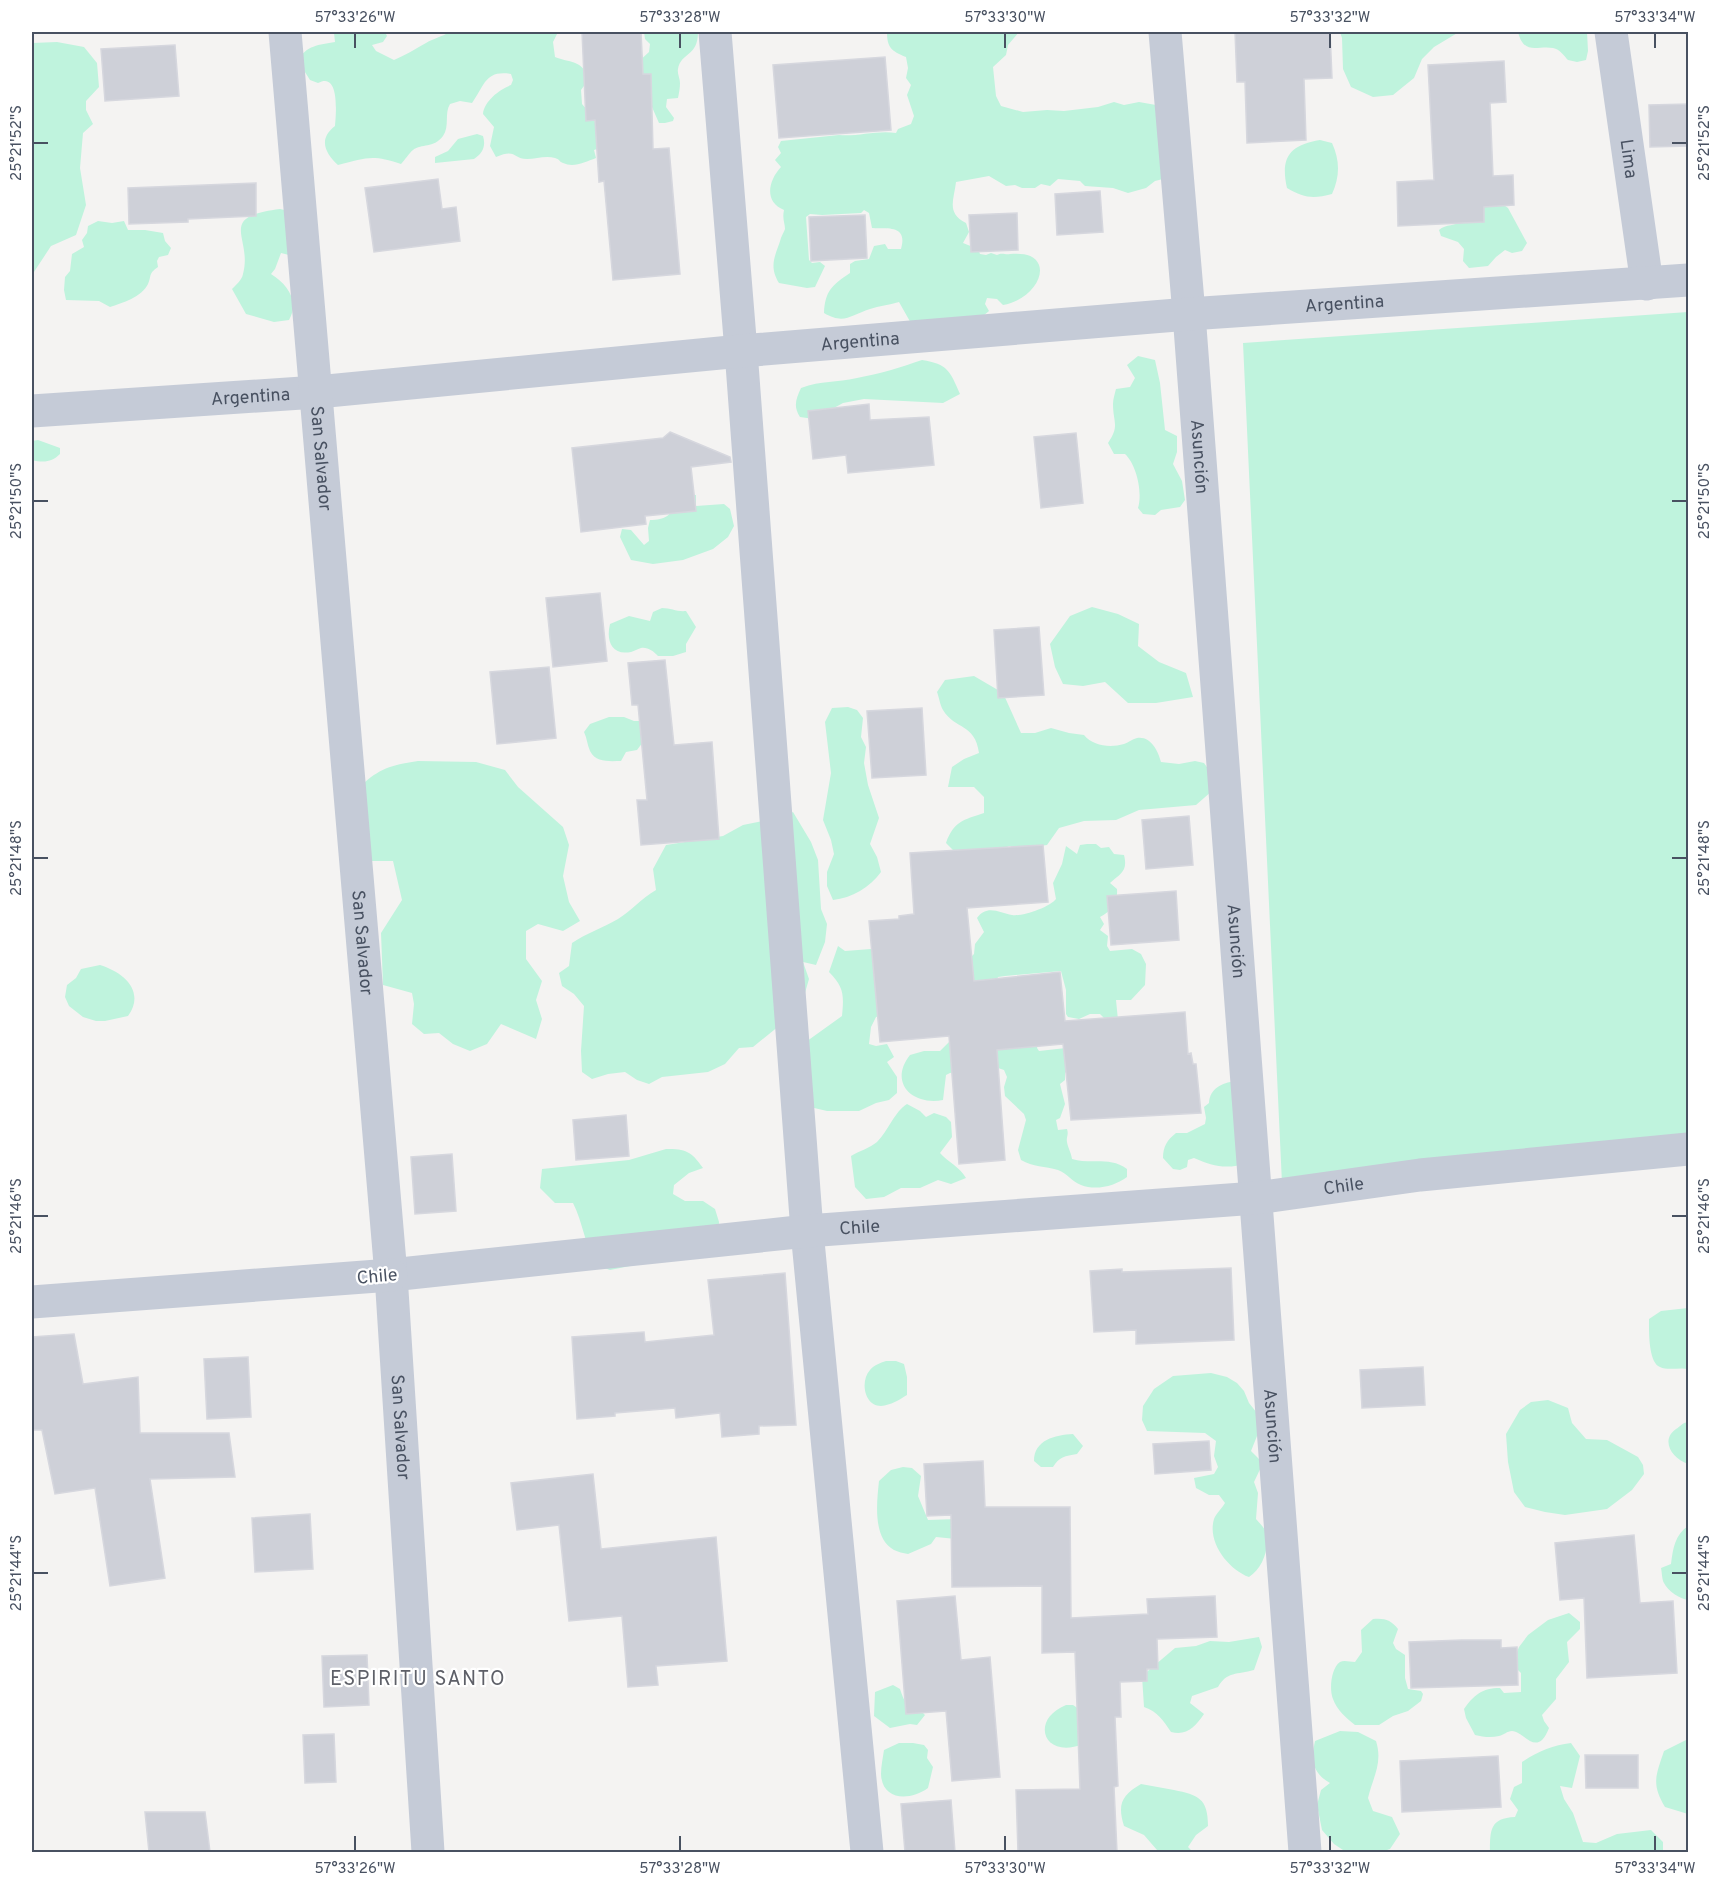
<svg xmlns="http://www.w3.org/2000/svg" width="1720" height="1884" font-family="Overpass,sans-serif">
  <rect width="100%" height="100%" fill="#f4f3f2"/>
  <!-- green -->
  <path fill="#bff3dd" d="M354 32H385L387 36 383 42 372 45 376 51 394 60C406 55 415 49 426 43 434 38 442 37 449 32H558L553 42 555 57C569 63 582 59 589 79L581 90 582 104 594 118 600 148 594 150 596 158C585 162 574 168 563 163 558 161 561 160 555 158 546 155 536 159 527 159 513 159 516 148 496 157L490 146 494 127 483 114C484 101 500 89 511 85L513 80 511 74C485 70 485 85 472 103L460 101 450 104C444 114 450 126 443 136 433 149 422 143 413 150 409 153 405 160 401 164 372 154 366 158 338 165 325 153 318 139 335 126 336 114 340 71 318 83L310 80 298 61C306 45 319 45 335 42L334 33Z
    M644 32H698C698 57 681 52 678 69 677 73 680 79 680 83 680 88 679 93 678 98L667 99 666 107 674 118 673 121 665 123H659L648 98 636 64 649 52 650 44 645 39Z
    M887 32H1019L1008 45 1006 55 993 67 996 96 1001 106 1023 112 1047 110 1064 111 1098 107 1114 102 1124 105 1139 102 1156 105 1163 179 1155 181 1146 188 1128 193 1113 188 1085 186 1080 181 1058 179 1050 186 1041 184 1035 188H1022L1015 185 1006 186 989 176 956 182C954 200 946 213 966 223L969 232 963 243 978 249 980 254 986 255 991 253 997 255C1002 252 1005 255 1010 254 1058 249 1043 298 1003 305L997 299 987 298 985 304 989 311 983 316 912 325 899 302C889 305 879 306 870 309 851 315 844 325 824 313 825 291 832 285 850 273V264L855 261 869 259 874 246 885 244 888 249H901C908 224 887 229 872 228L869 213 864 210 861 213 822 215 810 214 806 217 809 260 812 263 820 262 825 266 815 287 807 288 779 283C768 265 776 255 781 238 782 235 784 232 785 229 785 223 782 219 784 210 764 202 768 181 781 167L775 160 781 153 778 147 781 141 839 135C856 137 877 130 896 133L898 129 911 124 914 116 907 95 911 85 906 78 908 68 906 57C891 51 887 47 887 32Z
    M1340 32H1459L1434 47 1422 59 1414 78 1393 95 1373 97 1351 87 1343 69 1342 38Z
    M1518 32H1587L1588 51 1586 60 1577 62 1568 60C1564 56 1560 49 1553 48 1538 45 1524 56 1518 32Z
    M57 42 84 47 97 63 99 87 86 101V110L93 124 83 133 80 168 86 205 76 235 51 246 32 275V43Z
    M477 134 483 136C486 146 483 153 474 159L435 163V157L448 151 458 139Z
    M1320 140 1332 143C1340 161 1340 176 1332 194 1313 199 1304 198 1287 188 1280 157 1290 145 1320 140Z
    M1498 201 1508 208 1527 243 1522 251 1512 253 1505 250 1496 257 1488 266 1469 268 1463 261 1464 249 1458 242 1441 236 1439 230C1446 224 1455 226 1463 221V215Z
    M280 209 289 211V255L281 253 275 269 271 274C287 284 300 301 289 320L274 322 246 314 232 289C236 285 242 280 243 274 253 237 215 217 280 209Z
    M98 221 112 223 124 221 128 230H145L163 233 165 241 171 248 168 255 159 257 157 261 158 267C148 274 152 275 148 284 142 297 122 303 110 307L99 301 66 300 64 290 65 277 70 271 72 254 84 247 82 240 87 233 88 226Z
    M1688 312V1149L1283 1205 1243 343Z
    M1138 356 1155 360 1160 383 1165 430 1177 436V452L1173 464 1182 481 1185 500 1180 507 1161 510 1155 515 1143 514 1138 508C1143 492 1136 464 1125 454H1114L1108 443C1120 426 1113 422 1113 404 1113 399 1115 393 1116 389L1130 387 1135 378 1127 365Z
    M922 360C948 364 950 371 960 394L943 403 864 399 843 403 814 419 800 417C793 406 796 399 801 388 822 380 836 383 857 378 879 374 902 367 922 360Z
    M38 440 60 448V454C52 462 44 463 32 460V441Z
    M687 495H696V506L724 504 730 509 734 526 728 537 713 549 683 560 653 564 631 560 620 537 622 529 631 530 644 545 649 541 648 528 650 520C676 520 669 506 687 495Z
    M1092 607 1118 614 1139 624 1138 646 1159 662 1186 673 1193 697 1156 703H1128L1105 682 1083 686 1063 684 1055 667 1050 644 1070 616Z
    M662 608C671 608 677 612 686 611L696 627 686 644V652L673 656H658C653 651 648 647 641 648 637 649 635 651 631 652 611 656 606 640 610 624L629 616 650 621 653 612Z
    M974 676 1003 693 1021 733H1035L1051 728 1069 733 1084 735C1093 746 1110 748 1124 744 1128 743 1132 739 1137 738 1151 736 1158 751 1161 762L1179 764 1195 761 1204 763 1214 777 1212 791 1196 805 1139 810 1116 820 1084 821 1059 828 1047 845 1026 848 1009 846 999 851 972 858 953 850 946 843C954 821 963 820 984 813V797L974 787H948L952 767 964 759 979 753C975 723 955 730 943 710 940 705 939 697 937 692L945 680Z
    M848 707 857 710 863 718 861 737 866 747 864 763 868 785 879 818 870 844 877 857 881 872C870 887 852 898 833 900L827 886V872L834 854 831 840 823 820 831 773 825 722 832 708Z
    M609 717H624L634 721H640L643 742 637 750 626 752 621 761C610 761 596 763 590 751 587 744 587 738 584 732L590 724Z
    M418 761 476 762 505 770 518 787 563 827 569 845 563 876 569 902 580 921 563 931 538 924 526 931V959L542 981 536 1000 542 1019 536 1039 501 1024 487 1044 470 1051 453 1044 439 1033 424 1034 412 1024 414 1004 412 993 383 985 381 933 402 900 393 861H358V789C377 769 391 765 418 761Z
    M793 812 811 842 818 860 821 909 827 924 825 942 816 965 803 962 809 979 802 1003 790 1017 753 1047 739 1048 725 1064 708 1072 662 1077 649 1084 637 1080 625 1072 608 1074 592 1079 582 1072 581 1051 584 1006 574 994 562 986 559 973 569 966 572 943C587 933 602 928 618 919 631 911 642 898 656 890L653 869 666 845 723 836 743 825 783 817Z
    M1087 844H1096L1101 848 1109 847 1114 854 1124 855C1128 871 1121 873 1110 883L1117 889C1118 903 1112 910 1100 917L1104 924 1100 930 1108 936 1107 946 1110 951 1132 949 1141 954 1146 964 1145 985 1131 1000H1116L1118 1020 1105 1019 1100 1014H1090L1079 1019 1068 1017 1066 1014V990L1061 971 1005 976 998 977 996 983 1038 1042 1037 1048 1039 1051 1066 1048 1070 1069 1065 1073V1080L1060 1084 1065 1104 1060 1118 1056 1120 1058 1130 1067 1129C1069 1135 1066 1137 1067 1142 1068 1148 1071 1152 1072 1159 1091 1165 1109 1156 1127 1169V1177C1115 1186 1096 1191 1081 1185 1072 1182 1067 1173 1058 1170 1045 1166 1033 1167 1021 1160L1018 1150 1026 1120 1024 1114 1005 1096 1004 1087 1007 1077 1004 1070 998 1068 950 1073 946 1075 943 1100C913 1106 888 1083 910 1055L924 1051H940L952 1039 967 961 974 954 975 944 984 932 977 918C987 904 1000 913 1012 915 1022 917 1050 907 1056 899L1053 883 1062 864 1066 846 1077 854 1080 845Z
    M872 930 891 1013 876 1017 871 1027 869 1044 876 1046 887 1044 894 1057 887 1062 897 1077V1093L889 1100 876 1103 859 1111H827L810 1107 796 1049 842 1016C844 995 844 987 829 972L838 946 845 951 871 949Z
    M100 965C123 972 146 991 128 1016L105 1021H96L83 1017 69 1006 65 997 67 985 76 978 81 969Z
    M1235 1081 1247 1163C1227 1170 1212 1166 1194 1158L1188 1160 1187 1167 1180 1170 1173 1169 1163 1158C1163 1147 1167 1140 1176 1133H1187L1205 1124 1206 1118 1204 1107 1209 1103C1210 1088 1222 1083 1235 1081Z
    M907 1104 920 1111 926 1117 934 1113 946 1117 951 1122 952 1137 940 1153C948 1162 960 1167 966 1178L951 1184 938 1180 920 1188H901L884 1197 866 1199 855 1187 851 1156C859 1151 870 1148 877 1142 888 1131 895 1111 907 1104Z
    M666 1149C686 1149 691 1151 703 1168L689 1173 674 1185 673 1194 685 1201H703L715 1209 719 1222 718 1235 635 1265 610 1270 596 1265C585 1245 583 1223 573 1203H555L540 1188 542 1169 629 1160Z
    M1688 1308V1369C1680 1367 1668 1371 1660 1367 1648 1363 1649 1329 1649 1319L1661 1311Z
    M886 1361H896L904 1364 907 1377V1395C899 1400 891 1405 881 1406 864 1406 860 1381 870 1370 874 1365 880 1363 886 1361Z
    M1211 1373 1227 1377 1237 1383 1244 1391 1249 1403 1265 1423 1259 1431 1251 1451 1263 1463 1254 1482 1258 1493 1256 1519C1259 1523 1263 1526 1265 1530 1271 1546 1263 1568 1249 1577 1228 1569 1207 1542 1214 1519 1216 1514 1222 1508 1225 1503L1219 1495H1209L1196 1488 1194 1478 1214 1474 1218 1467 1214 1456 1216 1441 1205 1433 1147 1431 1142 1420 1143 1406 1154 1389 1173 1376Z
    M1548 1400 1568 1408 1572 1423 1586 1439 1607 1440 1638 1457 1643 1465 1644 1474 1632 1490 1607 1509 1565 1515 1545 1512 1525 1507 1514 1492 1508 1462 1506 1434 1520 1410 1531 1402Z
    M1688 1422V1464C1672 1459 1660 1440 1676 1429 1681 1426 1682 1423 1688 1422Z
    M1073 1434 1083 1446 1077 1454C1065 1456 1059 1457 1053 1467H1041L1034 1461C1034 1440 1055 1435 1073 1434Z
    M903 1467 912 1468 921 1476 918 1496 928 1520 958 1519 956 1539 936 1537 931 1544 908 1554C903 1553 898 1552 894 1550 872 1538 877 1501 879 1481L891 1470Z
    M1688 1526V1600C1680 1599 1668 1591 1664 1583 1662 1580 1662 1573 1661 1568L1671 1564C1673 1548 1675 1535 1688 1526Z
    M1569 1613 1580 1622V1629L1567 1642 1569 1662 1556 1679V1699L1542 1715 1544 1721 1549 1728C1537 1759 1524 1731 1512 1731 1507 1731 1504 1735 1499 1736 1491 1738 1483 1737 1475 1735L1466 1718 1464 1709C1474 1695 1482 1688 1500 1688L1504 1693 1521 1692V1673L1515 1667V1657L1519 1647 1528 1635 1548 1620Z
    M1373 1619C1385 1618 1391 1620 1398 1629L1393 1643 1396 1649 1405 1655V1678L1408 1689 1421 1691 1423 1694 1421 1701 1408 1711 1393 1716 1379 1725H1355C1346 1718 1337 1710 1333 1699 1329 1690 1331 1668 1340 1662 1344 1660 1350 1662 1355 1662L1362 1652 1361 1630Z
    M1259 1637 1262 1647 1254 1670C1237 1675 1227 1671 1218 1687L1192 1696 1190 1703 1204 1714C1195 1727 1187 1736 1171 1732 1163 1720 1158 1712 1144 1707L1142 1676 1175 1648 1196 1646 1210 1641 1229 1642Z
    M893 1685 900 1689C908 1714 911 1700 925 1715L917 1725 910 1724 890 1728 874 1716 875 1692Z
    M1066 1705H1073L1082 1711 1083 1744C1044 1760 1029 1720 1066 1705Z
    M1340 1731 1358 1732 1376 1741C1383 1763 1373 1777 1368 1798L1373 1811 1392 1817 1400 1834 1390 1849 1381 1852H1346L1334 1844 1322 1830 1317 1805 1321 1790 1330 1783C1312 1773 1311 1760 1315 1741Z
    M1688 1739V1814L1665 1807C1651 1784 1656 1775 1664 1751Z
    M899 1743H913L924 1745 928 1750 927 1758 933 1767 928 1788C910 1801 882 1801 881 1774 881 1766 883 1757 884 1750Z
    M1571 1743 1580 1756 1572 1788 1560 1786 1564 1799 1573 1813 1583 1842 1596 1843 1617 1834 1651 1830 1663 1842V1852H1490C1490 1830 1490 1818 1515 1817L1518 1810 1510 1799 1514 1787 1522 1783V1762C1537 1752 1553 1745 1571 1743Z
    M1141 1784C1152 1786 1163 1788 1174 1790 1198 1795 1208 1798 1208 1826L1196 1835 1188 1847 1193 1852H1153L1157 1850 1144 1835 1124 1826C1117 1804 1122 1795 1141 1784Z"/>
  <!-- building -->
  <path fill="#ced0d8" stroke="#d6d7de" stroke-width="1.5" d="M582 32H641L643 74H651L653 149 669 148 680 274 613 280 604 181 599 182 595 120 586 121Z
    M1235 32H1330L1332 78 1304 79 1306 140 1247 143 1245 82H1237Z
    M175 45 179 96 105 101 101 49Z
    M885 57 891 130 779 138 773 65Z
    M1504 61 1506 102 1490 103 1493 176 1513 175 1514 205 1484 207V222L1398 226 1397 182 1434 180 1428 65Z
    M1689 104V146L1650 147 1649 105Z
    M438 179 442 209 456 207 460 241 374 252 365 188Z
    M256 183V216L188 219V222L129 224 128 188Z
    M1100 191 1103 232 1057 235 1055 194Z
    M1017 213 1018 250 971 252 969 215Z
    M865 215 867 258 811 261 809 217Z
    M869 404 870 420 929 417 934 465 848 473 846 455 813 459 808 411Z
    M670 432 730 457 731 462 691 467 696 511 645 516 646 524 581 532 572 448 663 438Z
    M1076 433 1083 503 1041 508 1034 437Z
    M600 593 607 661 553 667 546 598Z
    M1039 627 1044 695 998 698 994 630Z
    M665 660 674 745 712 742 719 839 641 845 637 800H647L638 705H632L628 663Z
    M549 667 556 738 497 744 490 672Z
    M922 708 926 775 872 778 867 711Z
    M1189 816 1193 865 1146 869 1142 820Z
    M1043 845 1048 902 967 908 974 981 1060 972 1065 1021 1185 1012 1188 1054 1191 1053 1193 1064H1196L1201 1113 1071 1120 1063 1044 997 1050 1005 1160 959 1164 949 1036 880 1042 869 921 899 919V916L914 914 910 853Z
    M1176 891 1179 940 1111 945 1107 896Z
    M626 1115 629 1156 576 1160 573 1120Z
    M452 1154 456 1211 415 1214 411 1157Z
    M1231 1268 1234 1340 1136 1344V1330L1094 1332 1090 1271 1122 1269V1272Z
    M785 1273 796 1425 759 1426V1434L722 1437 720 1413 676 1418 675 1408 615 1413V1416L577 1419 572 1337 644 1332 645 1342 714 1335 708 1280Z
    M74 1334 83 1384 138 1377 140 1433H229L235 1477 150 1479 165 1578 110 1586 95 1488 55 1494 42 1430H32V1337Z
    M248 1357 251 1417 207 1419 204 1359Z
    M1423 1367 1425 1405 1362 1408 1360 1370Z
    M1209 1441 1211 1470 1155 1474 1153 1444Z
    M983 1461 985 1507H1070L1071 1618 1148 1614 1147 1599 1215 1596 1217 1637 1157 1639 1158 1669H1147V1681L1120 1682 1121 1717H1115L1118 1786 1114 1787 1117 1852H1018L1016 1790 1080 1789 1075 1652 1042 1653V1586L952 1587 951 1515 927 1516 924 1464Z
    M593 1474 601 1549 716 1537 727 1661 656 1666 658 1685 628 1687 622 1616 569 1621 559 1525 517 1530 511 1483Z
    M310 1514 313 1569 255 1572 252 1518Z
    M1634 1535 1640 1603 1673 1601 1677 1673 1587 1678 1584 1598 1560 1600 1555 1543Z
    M955 1596 961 1660 990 1657 1000 1777 952 1781 946 1711 906 1714 897 1601Z
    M1462 1640H1501V1648L1517 1647 1518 1685 1411 1688 1409 1642Z
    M367 1655 369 1705 324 1707 322 1656Z
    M334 1734 336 1782 305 1783 303 1735Z
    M1585 1755H1638V1788H1586Z
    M1498 1756 1501 1807 1402 1812 1400 1761Z
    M951 1800 955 1852H905L901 1804Z
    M145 1812H205L210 1852H149Z"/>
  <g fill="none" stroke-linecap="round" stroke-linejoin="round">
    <!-- minor -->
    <g stroke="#c5cbd7" stroke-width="33">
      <path d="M715 32 741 351 807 1231 867 1852"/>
      <path id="s1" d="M1165 32 1189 314 1305 1852"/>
      <path id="s2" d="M1611 32 1647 284"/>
      <path id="s3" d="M32 411 317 392 741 351 1189 314 1688 280"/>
      <path id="s4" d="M391 1275 807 1231 1256 1198 1420 1175 1688 1149"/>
    </g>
    <!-- tertiary -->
    <g stroke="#c5cbd7" stroke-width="33">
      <path id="s5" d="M285 32 391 1275 428 1852"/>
      <path d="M32 1302 391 1275"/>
    </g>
  </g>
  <!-- ticks -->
  <path fill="none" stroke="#485161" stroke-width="2" d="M355 33V48M680 33V48M1005 33V48M1330 33V48M1655 33V48M33 143H48M1672 143H1687M33 501H48M1672 501H1687M33 858H48M1672 858H1687M33 1216H48M1672 1216H1687M33 1573H48M1672 1573H1687M355 1836V1851M680 1836V1851M1005 1836V1851M1330 1836V1851M1655 1836V1851"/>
  <g text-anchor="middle" stroke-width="4.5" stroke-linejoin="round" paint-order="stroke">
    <!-- street labels -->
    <g font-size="18" fill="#485161" stroke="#fff">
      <text dy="6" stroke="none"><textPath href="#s2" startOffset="128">Lima</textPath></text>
      <text dy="6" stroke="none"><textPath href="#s3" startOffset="1317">Argentina</textPath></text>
      <text dy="6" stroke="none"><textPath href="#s3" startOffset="831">Argentina</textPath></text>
      <text dy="6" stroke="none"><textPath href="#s3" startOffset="219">Argentina</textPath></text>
      <text dy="6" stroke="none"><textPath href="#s5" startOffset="428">San Salvador</textPath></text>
      <text dy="6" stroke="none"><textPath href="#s1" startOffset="426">Asunción</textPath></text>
      <text dy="6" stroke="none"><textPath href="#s5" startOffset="914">San Salvador</textPath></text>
      <text dy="6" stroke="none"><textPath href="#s1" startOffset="912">Asunción</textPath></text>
      <text dy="6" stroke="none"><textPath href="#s4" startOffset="957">Chile</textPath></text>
      <text dy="6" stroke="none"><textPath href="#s4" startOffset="471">Chile</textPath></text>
      <text transform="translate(377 1276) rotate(-5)" y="6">Chile</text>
      <text dy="6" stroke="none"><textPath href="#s5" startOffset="1400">San Salvador</textPath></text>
      <text dy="6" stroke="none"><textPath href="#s1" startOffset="1398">Asunción</textPath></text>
    </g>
    <!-- neighbourhood labels -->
    <g font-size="20" letter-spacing="1.5" fill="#5e6068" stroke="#fff">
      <text x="418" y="1685">ESPIRITU SANTO</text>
    </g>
  </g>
  <!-- border -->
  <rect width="1720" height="1884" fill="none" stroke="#ffffff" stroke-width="66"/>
  <rect x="33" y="33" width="1654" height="1818" fill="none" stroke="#485161" stroke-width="2"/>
  <g font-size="15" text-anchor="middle" fill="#485161">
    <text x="355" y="22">57°33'26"W</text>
    <text x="680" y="22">57°33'28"W</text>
    <text x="1005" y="22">57°33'30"W</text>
    <text x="1330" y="22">57°33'32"W</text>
    <text x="1655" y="22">57°33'34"W</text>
    <text transform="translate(1704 143) rotate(-90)" y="5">25°21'52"S</text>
    <text transform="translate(16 143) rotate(-90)" y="5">25°21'52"S</text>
    <text transform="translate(1704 501) rotate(-90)" y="5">25°21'50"S</text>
    <text transform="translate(16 501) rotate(-90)" y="5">25°21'50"S</text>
    <text transform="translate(1704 858) rotate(-90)" y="5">25°21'48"S</text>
    <text transform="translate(16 858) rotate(-90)" y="5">25°21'48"S</text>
    <text transform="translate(1704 1216) rotate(-90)" y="5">25°21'46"S</text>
    <text transform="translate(16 1216) rotate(-90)" y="5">25°21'46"S</text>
    <text transform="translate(1704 1573) rotate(-90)" y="5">25°21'44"S</text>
    <text transform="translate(16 1573) rotate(-90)" y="5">25°21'44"S</text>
    <text x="355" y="1873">57°33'26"W</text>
    <text x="680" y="1873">57°33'28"W</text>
    <text x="1005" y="1873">57°33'30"W</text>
    <text x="1330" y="1873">57°33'32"W</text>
    <text x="1655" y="1873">57°33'34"W</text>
  </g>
</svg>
